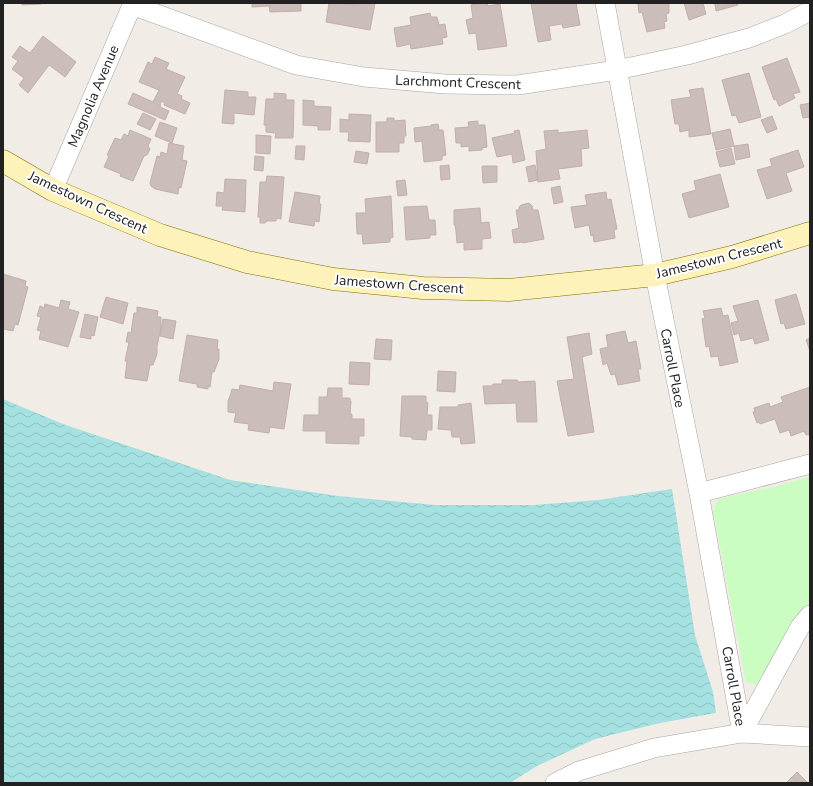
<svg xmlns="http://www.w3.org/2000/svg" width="813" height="786" font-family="'Nunito Sans',sans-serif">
  <defs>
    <pattern id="water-waves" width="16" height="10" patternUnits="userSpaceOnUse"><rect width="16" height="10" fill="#a5e1e1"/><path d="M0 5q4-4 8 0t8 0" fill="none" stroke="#8ec1c1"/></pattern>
  </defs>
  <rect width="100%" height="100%" fill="#f2ece7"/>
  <!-- park -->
  <path fill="#cbfdc3" d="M810 476V600L757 685 746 682 713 511 718 499 781 485Z"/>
  <!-- water -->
  <path fill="url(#water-waves)" d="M3 399 63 424 230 480 338 496 435 505H534L598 500 672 489 695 635 713 692 716 713 660 723 595 739 537 766 510 783H3Z"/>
  <!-- building -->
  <path fill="#cabdba" stroke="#c4aea8" d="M22 3H41V4L22 5Z
    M252 3H301V11L270 12 269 6 252 7Z
    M329 3 357 4 358 3H375L370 30 326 22Z
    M483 3H487L488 6 500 4 507 46 478 50 476 33 469 34 466 20 473 18 471 5Z
    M531 3H576L580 25 563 28 562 24 549 26 551 40 538 42Z
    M640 3H669V13L666 14 667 21 664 22 665 28 647 32 642 12 639 13 638 4Z
    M684 3H703L706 14 689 20Z
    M713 3H737L738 5 716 11 715 4Z
    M430 13 431 17H437L439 25 445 24 447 37 442 38 443 44 411 49 410 44 397 47 394 28 411 25 410 17Z
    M43 36 76 62 65 77 49 65 28 93 19 85 24 78 12 69 18 61 12 57 20 46 30 53Z
    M155 57 169 63 166 69 185 77 177 94 182 96 181 99 190 103 185 114 164 105 165 103 161 101 160 107 169 111 165 120 128 104 133 93 153 102 159 90 139 82 148 62 152 64Z
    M787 58 800 92 793 94 795 98 779 106 776 99 774 100 762 67Z
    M749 73 761 117 739 123 736 115 732 116 722 80Z
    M703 88 711 134 689 137V130L680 132 679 124H675L671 100 691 97 689 90Z
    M225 90 248 92V97H256L254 115 234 113V124L222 123Z
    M274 93 286 94V100H294L293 138H275L276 133 266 132V125H264L266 99H274Z
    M303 100 314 101V106L331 107 330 130H318V126L303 125Z
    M810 103V117L803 118 800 105Z
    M143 113 156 119 150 130 137 124Z
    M349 114 371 115 370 142 348 141 349 132H340V119L349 120Z
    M772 116 777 129 767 133 761 120Z
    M387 118H394V121L405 120 406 136H404V143H399V152H376V122H387Z
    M478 121V125H485L487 147 482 148V150L469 151V146L461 147V143H456L455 128 469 127 468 122Z
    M160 122 177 128 172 143 155 136Z
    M438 124 439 130H443L446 155 442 156V160L424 162 422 141 415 142 414 128 431 126V125Z
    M730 129 734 146 716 150 712 133Z
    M130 130 151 139 148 146 150 149 147 155 144 156 133 181 120 176 121 174 104 167 109 156 107 155 115 138 121 140 124 134 128 136Z
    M519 130 525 160 513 163 512 154 497 157 492 138 515 133 514 131Z
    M558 130V133L587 130 589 148 581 149 582 166 558 169 560 179 538 182 536 151 546 149 544 131Z
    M256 135 271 136 270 154 256 153Z
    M169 143 184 146 182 160 187 161 181 188 179 187 178 194 155 189 151 186 150 183 157 156 160 157 161 152 167 154Z
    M748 144 750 157 736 160 734 146Z
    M296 146H305L304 160 295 159Z
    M731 148 735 164 720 167 716 152Z
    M798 150 804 167 786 173 792 191 767 199 757 170 772 166 770 159Z
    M356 151 369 153 367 164 354 162Z
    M255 156 264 157 263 171 254 170Z
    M449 165 450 179 441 180 440 166Z
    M535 165 538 180 529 182 526 167Z
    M482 166H497V182L483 183Z
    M720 174 729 207 689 218 682 194 696 190 694 181Z
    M267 176 284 177 281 219 276 218V221H267L265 223H260V217H258L260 182H266Z
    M225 179 246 180 245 212 222 210 223 206H216L217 192 224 193Z
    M405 180 407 195 398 196 396 181Z
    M560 186 563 202 554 204 551 188Z
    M295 192 320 196 319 204H321L319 222 315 221 314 226 289 222Z
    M606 192 607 200 611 199 617 229 614 230 615 238 594 242 593 235 591 236 589 225 575 228 571 207 587 205 585 195Z
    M391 196 393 237 390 238V242L363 244 362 234H357L356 213H366L365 199Z
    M529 203 532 206 533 210H538L544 239 523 243V242L514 243 512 230 519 228 516 210H519V207L521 205Z
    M427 206 429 220H435L436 235H430V238L406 240 404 207Z
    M480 208 481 223 489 222 491 238 482 239V249L464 250V242L457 243 456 231 455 225H454V210Z
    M3 274 26 281 25 286 28 287 18 325 15 324 13 331 3 329Z
    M796 294 805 324 786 329 784 323 781 324 775 300Z
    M106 297 128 303 123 324 100 317Z
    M61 300 70 302 68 309 79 312 68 347 39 339 41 331 37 330 41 317 37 316 40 306 44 308 45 304 59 308Z
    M758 300 769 340 755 344 753 338 741 341 739 333 734 335 731 323 738 321 733 306Z
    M137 307 158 311 157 317H161V327L157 346V354L153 365H150L147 381 125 378 127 361H125L129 342H126L128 332 131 333 134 313H137Z
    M721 308 723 316 728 315 738 362 720 366 718 356 711 357 709 346 706 347 702 319 705 318 703 311Z
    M85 314 98 317 94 336 91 335V339L80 337Z
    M163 319 176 321 173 339 160 336Z
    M625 331 628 343 636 341 641 369H638L640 381 618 385 615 374 611 375 607 363 603 365 600 349 608 347 606 335Z
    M589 333 592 354 582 357 594 432 568 436 557 381 574 379 567 337Z
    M187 335 218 340 217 350 219 349V359L214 372H212L210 387 208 386V389L197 387V384L179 381Z
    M810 338V351L806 340Z
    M376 339 392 340 391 360 374 359Z
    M350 362 370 363 369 385 349 384Z
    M438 371 456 372 455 392 437 391Z
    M502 380H517L518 382 535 381 537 422H517L516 403 485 404 483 386H492L493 384H502Z
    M274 382 291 384 284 429 270 427 269 433 248 430 249 424 234 422 236 413 228 412V401L230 396 232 389 239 390 240 385 273 391Z
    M810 387V434L806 435 804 431 791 436 789 430 780 433 775 419 760 424 759 422 757 423 753 412H755L754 408 769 403 770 407 783 402 781 397Z
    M328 388H342V398H350V401H351L350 414H352V419H364V436H359V444L326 443V431H303L304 415H319V397H327Z
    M402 396H426V402L428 403 427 415H432V430H427L426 440 412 439V437L400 436Z
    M471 403 475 443 461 444 460 437H452L451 430 438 429 440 407H458V405Z
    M797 772 808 783H786Z"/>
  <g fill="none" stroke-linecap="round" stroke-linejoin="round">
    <!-- minor casing -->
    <g stroke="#a5a5a5" stroke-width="20">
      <path id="minor" d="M605 3 655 275 699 493 742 733
        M132 5 296 65 364 77 445 84 518 85 617 70 687 55 749 38 785 24 810 11
        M53 190 133 3
        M699 493 810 464
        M742 733 800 627 810 615
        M555 783 579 771 654 748 742 733 810 737"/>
    </g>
    <!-- secondary casing -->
    <g stroke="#7f7200" stroke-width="23">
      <path id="secondary" d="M3 161 53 190 160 235 247 262 333 279 423 288 509 290 655 275 732 257 810 233"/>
    </g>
    <!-- minor -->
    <use href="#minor" stroke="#fff" stroke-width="19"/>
    <!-- secondary -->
    <use href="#secondary" stroke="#fdf2b9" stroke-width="22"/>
  </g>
  <g text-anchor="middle" stroke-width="4" stroke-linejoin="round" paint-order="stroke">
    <!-- street labels -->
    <g font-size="14" fill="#212121" stroke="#fff">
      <text transform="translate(458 82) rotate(2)" y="5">Larchmont Crescent</text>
      <text transform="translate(93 96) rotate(-67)" y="5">Magnolia Avenue</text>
      <text transform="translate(88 202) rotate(25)" y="5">Jamestown Crescent</text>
      <text transform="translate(719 258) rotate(-14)" y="5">Jamestown Crescent</text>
      <text transform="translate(399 284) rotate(4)" y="5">Jamestown Crescent</text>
      <text transform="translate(673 368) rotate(79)" y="5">Carroll Place</text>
      <text transform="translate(734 686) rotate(80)" y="5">Carroll Place</text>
    </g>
  </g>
  <!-- border -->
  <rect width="813" height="786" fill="none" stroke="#212121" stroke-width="8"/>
</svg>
